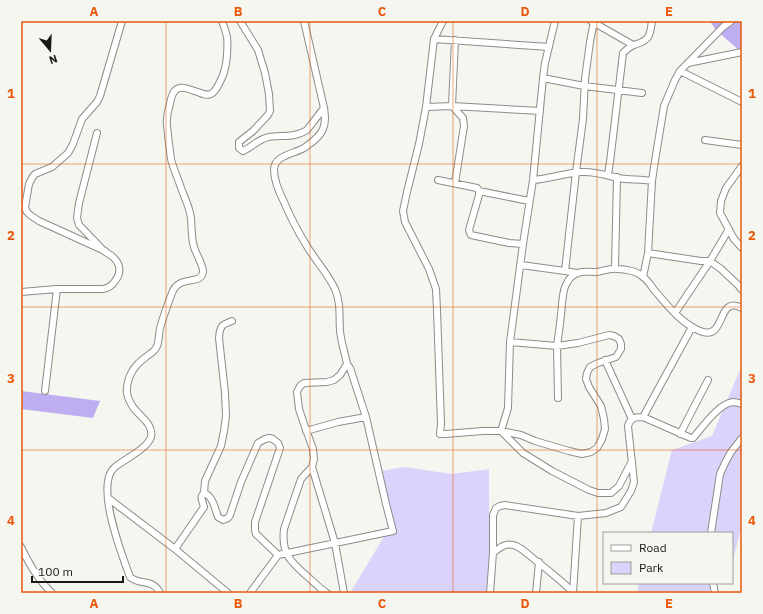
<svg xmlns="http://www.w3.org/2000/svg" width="763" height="614" font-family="'IBM Plex Sans',sans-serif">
  <rect width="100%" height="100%" fill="#f6f6f1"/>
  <!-- green -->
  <path fill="#dcd3fc" d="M742 365V526L732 563V533H651L672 450 712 436Z
    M404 467 452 474 489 469V593H350L388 530 380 471Z
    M639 583H717L707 593H637Z"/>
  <!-- forest -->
  <path fill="#beadf1" d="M710 21H742V53L715 29Z
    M21 391 100 401 93 418 21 409Z"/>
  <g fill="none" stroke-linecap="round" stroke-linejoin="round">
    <!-- minor casing -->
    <g stroke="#8c8c88" stroke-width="8">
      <path id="minor" d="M240 21 258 50 265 73 269 94 270 111 268 115 253 131 239 142V148L243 151C252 147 260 138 269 137 282 135 295 138 307 130L324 108
        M443 21 434 39 426 107 419 144 407 192 403 211 405 222 429 269 436 289 437 310 441 423 440 434H445L483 431H501L508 408 510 342 523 244 533 180 543 78 545 63 555 21
        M591 21 633 45
        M434 39 549 47
        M455 40 452 106 540 111
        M688 63 742 52
        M680 71 742 102
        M543 78 584 86 642 93
        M426 107 452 106 463 118 464 126 455 183
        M705 140 742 145
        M742 166 726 188 721 201 720 213 734 239 742 248
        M608 174 610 162 623 53C626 50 629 47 634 45 639 43 645 42 648 37 651 33 651 26 652 21
        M438 180 477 188 479 191V195L469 230 470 233 471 235 509 243 523 244
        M533 180C549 179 565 173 581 172 594 171 606 175 618 178 629 180 641 179 652 181
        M479 191 529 201
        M105 251 39 221 30 215 27 212 25 207 29 184 32 178 35 174 52 167 68 153 73 144 82 119 97 102 100 96 122 21
        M648 253 701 261H710L721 269 738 285 742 290
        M521 265 565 271 577 273
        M615 268 617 177
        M565 271 576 172 583 119 585 79 590 42 594 21
        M643 277 648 253 652 181 654 167 664 106 675 80 680 71 723 27 731 21
        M21 292 57 289H103C109 288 112 286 115 281 121 274 121 265 114 258 111 255 107 253 104 251 97 244 90 236 82 228L79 225 77 218 79 203 97 133
        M675 313 710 261 729 229
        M510 342 557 346 558 398
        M605 360 632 419
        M45 391 57 289
        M643 417 692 327
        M306 431 338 422 366 417
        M680 434 708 380
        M632 461 619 486 611 493H598L589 490 552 471 523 453 501 431 521 435 535 441 569 451 582 454 591 452 597 448 602 439 605 429 604 419 601 406 589 387 586 379 587 373 590 367 598 363 616 357 621 349V344L619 339 614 336 609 335 578 343 557 346C559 332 561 318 562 304 563 297 563 288 567 283 568 279 574 274 578 273 583 271 590 272 596 272 603 271 610 268 617 269 625 269 637 271 643 277 648 280 651 286 655 291 668 306 681 323 700 331 727 342 716 294 742 308
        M312 467 335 543 344 593
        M204 493 205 481 221 446 224 431 226 416 225 393 219 338C220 326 221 325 232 321
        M108 498 175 549 228 593
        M711 533 720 474 726 461 731 452 742 438
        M21 547C29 564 38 580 52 593
        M175 549 204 507C203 502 199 497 204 493 213 496 215 509 218 517L223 520 228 518 230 515 241 482 258 443 265 439 269 438 273 439 278 443 280 448 255 522V530L256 534 278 555
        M493 553C499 548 505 543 513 545 519 546 524 551 529 555 544 567 560 579 574 593
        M713 583 715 593
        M160 593C153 578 140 586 130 577 122 555 94 484 115 467 125 459 147 449 151 437 154 424 139 416 133 407 129 401 126 394 127 388 128 375 136 364 146 357 149 354 154 352 156 348 160 342 158 332 161 325 164 314 168 304 172 293 179 274 201 286 203 272 204 267 196 254 194 247 193 243 192 238 192 234 191 227 192 220 190 213 188 204 183 194 180 185 177 176 173 168 171 159 170 151 169 143 168 136 168 130 166 124 167 119 167 112 170 106 171 99 177 74 200 99 211 94 217 91 224 74 225 68 227 62 228 44 227 37 226 32 224 26 222 21
        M250 593 278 555 393 531 386 504 366 417 352 374 350 368 347 364C345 353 341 342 340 331 339 316 341 303 335 289 327 272 314 259 305 243 297 230 290 216 284 202 279 192 274 181 274 170 274 155 294 154 304 148 311 143 320 137 323 129 326 122 325 115 324 108L304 21
        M327 593C320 589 314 582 308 577 291 562 281 554 284 529L301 479 312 467 314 459 313 449 304 424 299 409 297 392 300 386 304 383 327 382 334 380 340 375 347 364
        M490 593 493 553V515L496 508 500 506 505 505 578 516 606 513 621 507 631 491 634 482 628 426C630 418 635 417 643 417L691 438H693C702 428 719 403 733 402 735 402 739 403 742 404
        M536 593 539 562
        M573 593 578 516"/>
    </g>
    <!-- minor -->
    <use href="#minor" stroke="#fff" stroke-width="6"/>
  </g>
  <!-- grid -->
  <path fill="none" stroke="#e8590c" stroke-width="1" stroke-opacity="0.55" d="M166 21V593M310 21V593M453 21V593M597 21V593M21 164H742M21 307H742M21 450H742"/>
  <!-- border -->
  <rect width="763" height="614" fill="none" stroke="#f6f6f1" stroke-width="44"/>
  <!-- legend -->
  <rect x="603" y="532" width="130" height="52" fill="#f6f6f1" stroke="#9d9d99"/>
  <rect x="611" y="545" width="20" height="6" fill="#ffffff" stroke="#9d9d99"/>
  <text x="639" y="552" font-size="12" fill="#181816">Road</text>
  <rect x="611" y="562" width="20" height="12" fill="#dcd3fc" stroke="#9d9d99"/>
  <text x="639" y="572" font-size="12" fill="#181816">Park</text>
  <!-- north arrow -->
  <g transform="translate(50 50) rotate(161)" stroke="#f6f6f1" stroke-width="3" paint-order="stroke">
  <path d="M0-3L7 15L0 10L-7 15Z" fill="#181816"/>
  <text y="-6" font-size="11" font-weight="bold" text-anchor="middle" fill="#181816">N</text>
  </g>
  <!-- scale -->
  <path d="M32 576v6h91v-6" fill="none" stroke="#181816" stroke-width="2"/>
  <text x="38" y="576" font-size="12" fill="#181816" stroke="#f6f6f1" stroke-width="3" paint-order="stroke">100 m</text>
  <rect x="22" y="22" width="719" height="570" fill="none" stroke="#e8590c" stroke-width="1.5"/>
  <g font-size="13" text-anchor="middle" font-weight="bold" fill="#e8590c">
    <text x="94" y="16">A</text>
    <text x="238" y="16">B</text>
    <text x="382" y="16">C</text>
    <text x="525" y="16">D</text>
    <text x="669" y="16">E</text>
    <text x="11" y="98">1</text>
    <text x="752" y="98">1</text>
    <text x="11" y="240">2</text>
    <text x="752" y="240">2</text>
    <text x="11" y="383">3</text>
    <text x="752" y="383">3</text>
    <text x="11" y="525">4</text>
    <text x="752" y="525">4</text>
    <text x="94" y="608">A</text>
    <text x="238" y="608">B</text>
    <text x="382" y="608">C</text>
    <text x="525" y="608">D</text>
    <text x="669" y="608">E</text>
  </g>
</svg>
